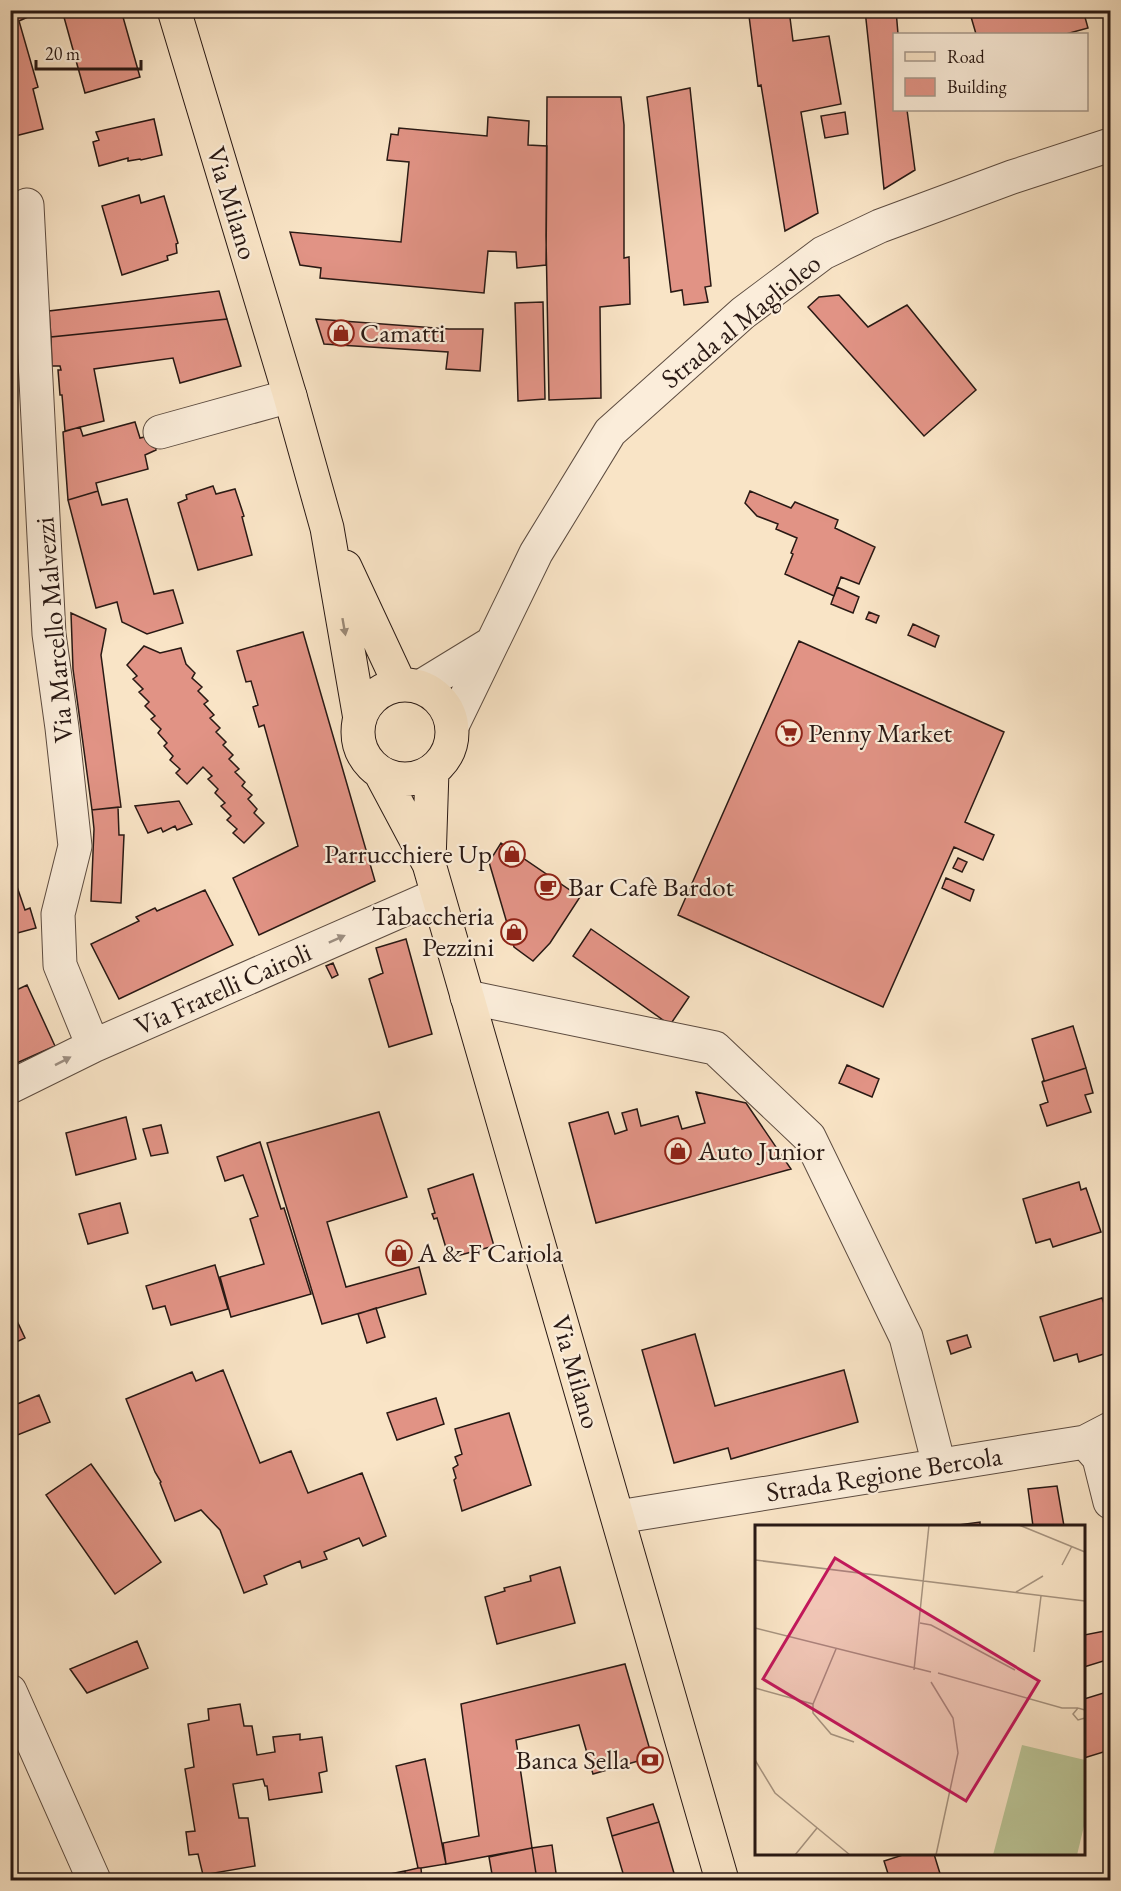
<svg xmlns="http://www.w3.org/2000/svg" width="1121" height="1891" font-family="'EB Garamond',serif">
  <rect width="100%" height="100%" fill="#f9e4c6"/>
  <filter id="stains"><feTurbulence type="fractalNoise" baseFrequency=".00333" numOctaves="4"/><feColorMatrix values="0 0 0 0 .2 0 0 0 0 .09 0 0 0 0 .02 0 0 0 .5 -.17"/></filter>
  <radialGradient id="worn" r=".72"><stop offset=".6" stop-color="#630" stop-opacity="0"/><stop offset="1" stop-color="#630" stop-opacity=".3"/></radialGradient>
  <!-- building -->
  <path fill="#e19385" stroke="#291914" stroke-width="1.5" d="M10 10H28L30 16 19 21 38 87 33 89 43 129 15 136 10 102Z
    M62 10H121L140 77 85 93Z
    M789 10 793 41 829 36 841 104 801 112 818 213 785 231 761 85 758 86 749 16Z
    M865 10H896L898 34H894V110H907L915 170 884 189Z
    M969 10H1083L1088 28 1066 34H976Z
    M690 88 711 286 705 287 708 302 684 305 682 290 671 292 647 97Z
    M547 97H621L624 125V258L629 257 630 304 600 307 601 398 549 400 546 236Z
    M845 112 848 134 825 138 821 116Z
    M488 117 529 121 528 145 547 146 546 265 517 268 516 252 488 251 484 293 320 278 321 268 300 265 290 232 401 242 409 162 387 160 391 134 398 135 399 128 487 136Z
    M154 119 162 155 141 160 140 159 128 161V158L99 166 93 142 99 140 96 132Z
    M139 195 141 203 164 196 178 243 176 244 177 253 167 256 168 260 122 275 102 206Z
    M219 291 227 319 51 337 49 311Z
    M839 295 868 327 907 305 976 390 924 436 808 307 819 297Z
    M543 302 545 399 518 401 515 303Z
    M227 319 241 366 180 383 173 358 94 369 104 421 65 431 62 395H60L58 370H61L60 366H52L51 337Z
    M316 319 449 329H483L480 371 446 369 448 352 324 344Z
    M135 422 140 438 153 435 156 450 145 455 148 469 96 483 98 491 68 500 63 432 80 427 83 436Z
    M213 486 216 494 235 489 244 516 242 517 252 555 198 570 178 503 187 499 186 495Z
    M98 491 102 505 127 499 154 594 173 590 183 623 147 634 122 622 117 602 96 608 68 500Z
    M750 491 791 508 795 502 838 520 835 528 875 547 859 584 841 577 834 596 785 574 793 554 791 553 797 538 776 529 778 524 757 516 745 503Z
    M837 587 859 597 853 613 831 604Z
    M869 612 879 616 876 623 866 619Z
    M71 613 106 629 101 655 121 807 92 810 73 669Z
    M913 624 939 636 935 647 908 635Z
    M303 632 375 881 259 935 233 878 298 846 264 725 259 727 253 707 258 705 251 681 246 682 237 651Z
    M799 641 1004 732 965 822 994 835 983 860 954 847 883 1007 678 915Z
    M144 646 160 653 181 648 186 664 195 673 192 678 202 687 198 691 208 701 204 704 214 715 210 718 220 728 216 732 226 742 223 745 233 755 229 759 239 769 235 772 245 782 242 786 252 795 248 799 257 809 254 813 264 823 244 843 233 833 237 829 227 820 231 816 221 806 225 803 215 793 218 789 208 779 212 776 203 767 187 784 176 773 180 769 170 760 173 756 164 746 167 743 158 733 161 729 151 719 155 716 145 706 149 702 139 692 143 689 133 679 137 676 127 665Z
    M179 801 192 824 177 830 175 826 163 832 161 828 148 833 135 806Z
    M118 807 119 835H124L121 903 91 901 94 829 92 810Z
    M501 843 580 897 550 943 533 961 514 947 489 862Z
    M958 858 967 862 962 872 953 868Z
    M14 878 25 910 30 908 36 928 10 935V879Z
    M946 878 974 890 970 901 942 888Z
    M205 890 233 945 119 999 91 944 139 921 136 917 155 908 157 911Z
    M591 929 689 997 670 1025 573 956Z
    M406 939 432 1034 389 1047 369 979 383 973 376 948Z
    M333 963 338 975 332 978 326 966Z
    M27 985 55 1046 10 1066V993Z
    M1073 1026 1086 1068 1042 1082 1044 1080 1032 1039Z
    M847 1065 879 1079 872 1097 839 1083Z
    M1086 1068 1093 1093 1085 1095 1091 1112 1047 1126 1040 1105 1048 1102 1042 1082Z
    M696 1092 746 1103 791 1169 596 1223 569 1123 608 1112 615 1134 627 1130 622 1113 637 1109 641 1126 678 1116 682 1129 705 1123Z
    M379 1112 407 1197 327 1222 346 1287 419 1267 426 1294 322 1324 267 1143Z
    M126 1117 136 1159 76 1175 66 1133Z
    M161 1125 168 1153 151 1156 143 1129Z
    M260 1142 281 1209 284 1208 311 1294 231 1317 220 1277 264 1264 250 1219 258 1216 243 1175 225 1181 217 1157Z
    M473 1174 494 1246 449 1258 437 1218 434 1219 432 1214 435 1213 428 1189Z
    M1079 1182 1081 1190 1086 1188 1101 1232 1053 1247 1050 1239 1036 1243 1023 1199Z
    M120 1203 128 1233 88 1244 79 1214Z
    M215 1265 228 1309 171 1325 165 1306 153 1309 146 1286Z
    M1102 1298 1104 1304 1110 1301V1352L1079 1362 1077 1354 1054 1361 1040 1317Z
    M10 1306 25 1338 10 1345Z
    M376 1308 385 1337 367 1343 358 1314Z
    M695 1334 715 1406 844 1370 858 1422 731 1459 728 1448 674 1463 642 1350Z
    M967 1335 971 1347 951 1354 947 1341Z
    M223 1370 260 1463 291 1451 308 1493 362 1473 386 1536 363 1546 359 1538 324 1552 327 1559 302 1568 300 1561 264 1576 267 1584 244 1593 220 1530 201 1510 175 1521 160 1483 161 1482 155 1472 126 1399 192 1372 196 1381Z
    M39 1395 50 1422 10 1438V1407Z
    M436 1398 444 1424 397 1440 387 1413Z
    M509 1413 531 1485 462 1511 454 1480 456 1478 453 1468 458 1465 455 1457 462 1454 455 1429Z
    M91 1464 161 1562 115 1594 46 1495Z
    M1057 1486 1064 1526H1033L1028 1489Z
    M980 1522V1526H951Z
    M560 1567 575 1623 497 1644 485 1597 505 1591 504 1588 531 1581 530 1576Z
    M1110 1630V1659L1084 1667V1635Z
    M137 1641 148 1668 87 1693 70 1669Z
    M625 1664 652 1757 593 1774 579 1725 516 1740 532 1848 446 1864 443 1843 479 1836 461 1704Z
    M1110 1691V1750L1084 1758V1699Z
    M240 1704 244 1726H252L257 1755 275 1752 273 1737 300 1734V1740L322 1737 327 1771 319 1773 322 1792 269 1800 267 1786H265L263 1779 233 1784 239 1818H248L255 1866 203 1875 198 1854 189 1855 186 1832 195 1831 185 1769 194 1767 188 1724 209 1720 208 1709Z
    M425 1759 446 1864 421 1868H418L396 1766Z
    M653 1804 659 1822 612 1836 607 1818Z
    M659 1822 676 1880H625L612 1836Z
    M552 1845 557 1880H537L532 1848Z
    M532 1848 537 1880H493L489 1857Z
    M902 1854H934L942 1880H890L884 1861 903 1855Z
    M10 1860 19 1880H10Z
    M418 1868H421L422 1880H406L405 1871Z
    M405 1871 406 1880H376L375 1877Z"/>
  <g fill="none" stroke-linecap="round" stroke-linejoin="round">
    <!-- minor casing -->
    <g stroke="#5d4c40" stroke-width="35">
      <path id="minor" d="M27 205 49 634 62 728 75 846 58 914 60 965 93 1046
        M160 432 290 396
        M420 687 492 643
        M452 726 536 553 610 432 743 313 823 253 880 226 1012 177 1110 145
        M467 997 715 1048 809 1137 906 1337 939 1465
        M10 1087 93 1046 437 895
        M1085 1442 1110 1429
        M618 1517 1085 1442 1099 1458 1110 1502
        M10 1691 94 1880"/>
    </g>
    <!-- major casing -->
    <g stroke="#291914" stroke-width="35">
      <path id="major" d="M174 10 290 396 327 528 360 719
        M345 567 400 685
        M358 732a47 47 0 1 1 94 0a47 47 0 1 1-94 0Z
        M380 772 429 864 722 1880
        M429 862 432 771"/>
    </g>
    <!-- minor -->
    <use href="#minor" stroke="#fbedda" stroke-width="33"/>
    <!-- major -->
    <use href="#major" stroke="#f9e4c6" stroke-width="33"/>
  </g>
  <!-- one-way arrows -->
  <defs><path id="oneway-solid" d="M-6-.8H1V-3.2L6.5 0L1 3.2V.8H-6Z" transform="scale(1.5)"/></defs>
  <use fill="#9b8976" href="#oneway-solid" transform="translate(344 627) rotate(80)"/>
  <g fill="#9c8e81">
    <use href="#oneway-solid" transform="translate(337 939) rotate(-24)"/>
    <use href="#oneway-solid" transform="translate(63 1061) rotate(-27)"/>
  </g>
  <!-- icons -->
  <defs>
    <g id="shop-ring" transform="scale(1.35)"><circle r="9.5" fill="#fbedda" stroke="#8f2418" stroke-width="1.5"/><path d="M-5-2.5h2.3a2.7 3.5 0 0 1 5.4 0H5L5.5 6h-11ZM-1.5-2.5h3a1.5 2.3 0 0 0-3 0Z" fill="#8f2418"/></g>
    <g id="supermarket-ring" transform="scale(1.35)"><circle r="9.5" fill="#fbedda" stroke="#8f2418" stroke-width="1.5"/><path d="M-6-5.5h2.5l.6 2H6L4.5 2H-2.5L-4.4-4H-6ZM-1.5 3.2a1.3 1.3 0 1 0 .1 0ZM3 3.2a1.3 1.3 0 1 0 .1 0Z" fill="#8f2418"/></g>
    <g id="cafe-ring" transform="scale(1.35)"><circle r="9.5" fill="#fbedda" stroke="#8f2418" stroke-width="1.5"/><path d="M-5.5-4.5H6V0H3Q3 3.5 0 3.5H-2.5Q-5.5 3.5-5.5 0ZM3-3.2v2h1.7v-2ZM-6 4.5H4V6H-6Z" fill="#8f2418"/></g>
    <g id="bank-ring" transform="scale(1.35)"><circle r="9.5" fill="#fbedda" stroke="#8f2418" stroke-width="1.5"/><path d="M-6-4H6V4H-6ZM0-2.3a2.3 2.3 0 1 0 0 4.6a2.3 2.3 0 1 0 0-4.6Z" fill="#8f2418"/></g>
  </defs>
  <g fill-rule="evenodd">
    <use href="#shop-ring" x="341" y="333"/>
    <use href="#supermarket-ring" x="789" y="733"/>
    <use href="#shop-ring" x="512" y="854"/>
    <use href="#cafe-ring" x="548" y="887"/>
    <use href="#shop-ring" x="514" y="932"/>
    <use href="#shop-ring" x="678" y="1151"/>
    <use href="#shop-ring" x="399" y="1253"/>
    <use href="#bank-ring" x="650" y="1760"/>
  </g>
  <g text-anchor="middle" stroke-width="4.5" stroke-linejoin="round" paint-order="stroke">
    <!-- street labels -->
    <g font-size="27" fill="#291914" stroke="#fbedda">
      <text transform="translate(232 203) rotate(73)" y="9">Via Milano</text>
      <text transform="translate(741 321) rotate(-39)" y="9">Strada al Maglioleo</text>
      <text transform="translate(54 630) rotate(-95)" y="9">Via Marcello Malvezzi</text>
      <text transform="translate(223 989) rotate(-24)" y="9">Via Fratelli Cairoli</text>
      <text transform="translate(576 1372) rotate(74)" y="9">Via Milano</text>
      <text transform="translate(884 1474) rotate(-9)" y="9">Strada Regione Bercola</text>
    </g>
    <!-- poi labels -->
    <g font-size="27" fill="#291914" stroke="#fbedda" text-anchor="start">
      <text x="360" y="342">Camatti</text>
      <text x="808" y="742">Penny Market</text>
      <text x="492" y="863" text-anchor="end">Parrucchiere Up</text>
      <text x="568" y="896">Bar Cafè Bardot</text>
      <text x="494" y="925" text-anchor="end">Tabaccheria<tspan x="494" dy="31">Pezzini</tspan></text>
      <text x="698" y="1160">Auto Junior</text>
      <text x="418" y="1262">A &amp; F Cariola</text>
      <text x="630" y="1769" text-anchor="end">Banca Sella</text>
    </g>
  </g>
  <!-- overview -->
  <g transform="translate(755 1525)">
    <rect width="330" height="330" fill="#f9e4c6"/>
    <path d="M267 220 330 235V297L322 330H238Z" fill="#bbc597"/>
    <path fill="none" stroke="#a6937f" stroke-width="1.5" d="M264 0 330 27M0 35 330 76M307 40 317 21M261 67 288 51M165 98 176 100 260 145M0 103 176 147M279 127 286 71M159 145 174 0M183 148 307 183H323M176 157 198 193 203 228 181 330M0 163 58 179 81 124M58 179V188L76 209 99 217M330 185 323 183 318 189 323 195 330 193M0 235 20 268 95 330M40 330 62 303"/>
    <path fill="#c2185b" fill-opacity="0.15" stroke="#c2185b" stroke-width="3" d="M80 33 284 156 211 276 8 154Z"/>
    <rect width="330" height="330" fill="none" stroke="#291914" stroke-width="3"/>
  </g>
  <!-- margin -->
  <rect width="1121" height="1891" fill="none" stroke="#f9e4c6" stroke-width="36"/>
  <rect x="12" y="12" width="1097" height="1867" fill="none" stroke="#291914" stroke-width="3"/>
  <rect x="18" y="18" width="1085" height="1855" fill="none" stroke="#291914" stroke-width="1.5"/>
  <!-- legend -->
  <rect x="893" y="33" width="195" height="78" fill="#fbedda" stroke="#a7988b" stroke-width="1.5"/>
  <rect x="905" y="52" width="30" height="9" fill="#f9e4c6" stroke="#a7988b" stroke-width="1.5"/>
  <text x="947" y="63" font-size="18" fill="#291914">Road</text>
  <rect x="905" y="78" width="30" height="18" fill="#e19385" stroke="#a7988b" stroke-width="1.5"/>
  <text x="947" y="93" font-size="18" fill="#291914">Building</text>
  <!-- scale -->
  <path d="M36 60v9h105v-9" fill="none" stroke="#291914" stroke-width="3"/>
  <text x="45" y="60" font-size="18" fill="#291914" stroke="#fbedda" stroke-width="4.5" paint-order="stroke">20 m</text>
  <rect width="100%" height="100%" filter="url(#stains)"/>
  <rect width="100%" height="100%" fill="url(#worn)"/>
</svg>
